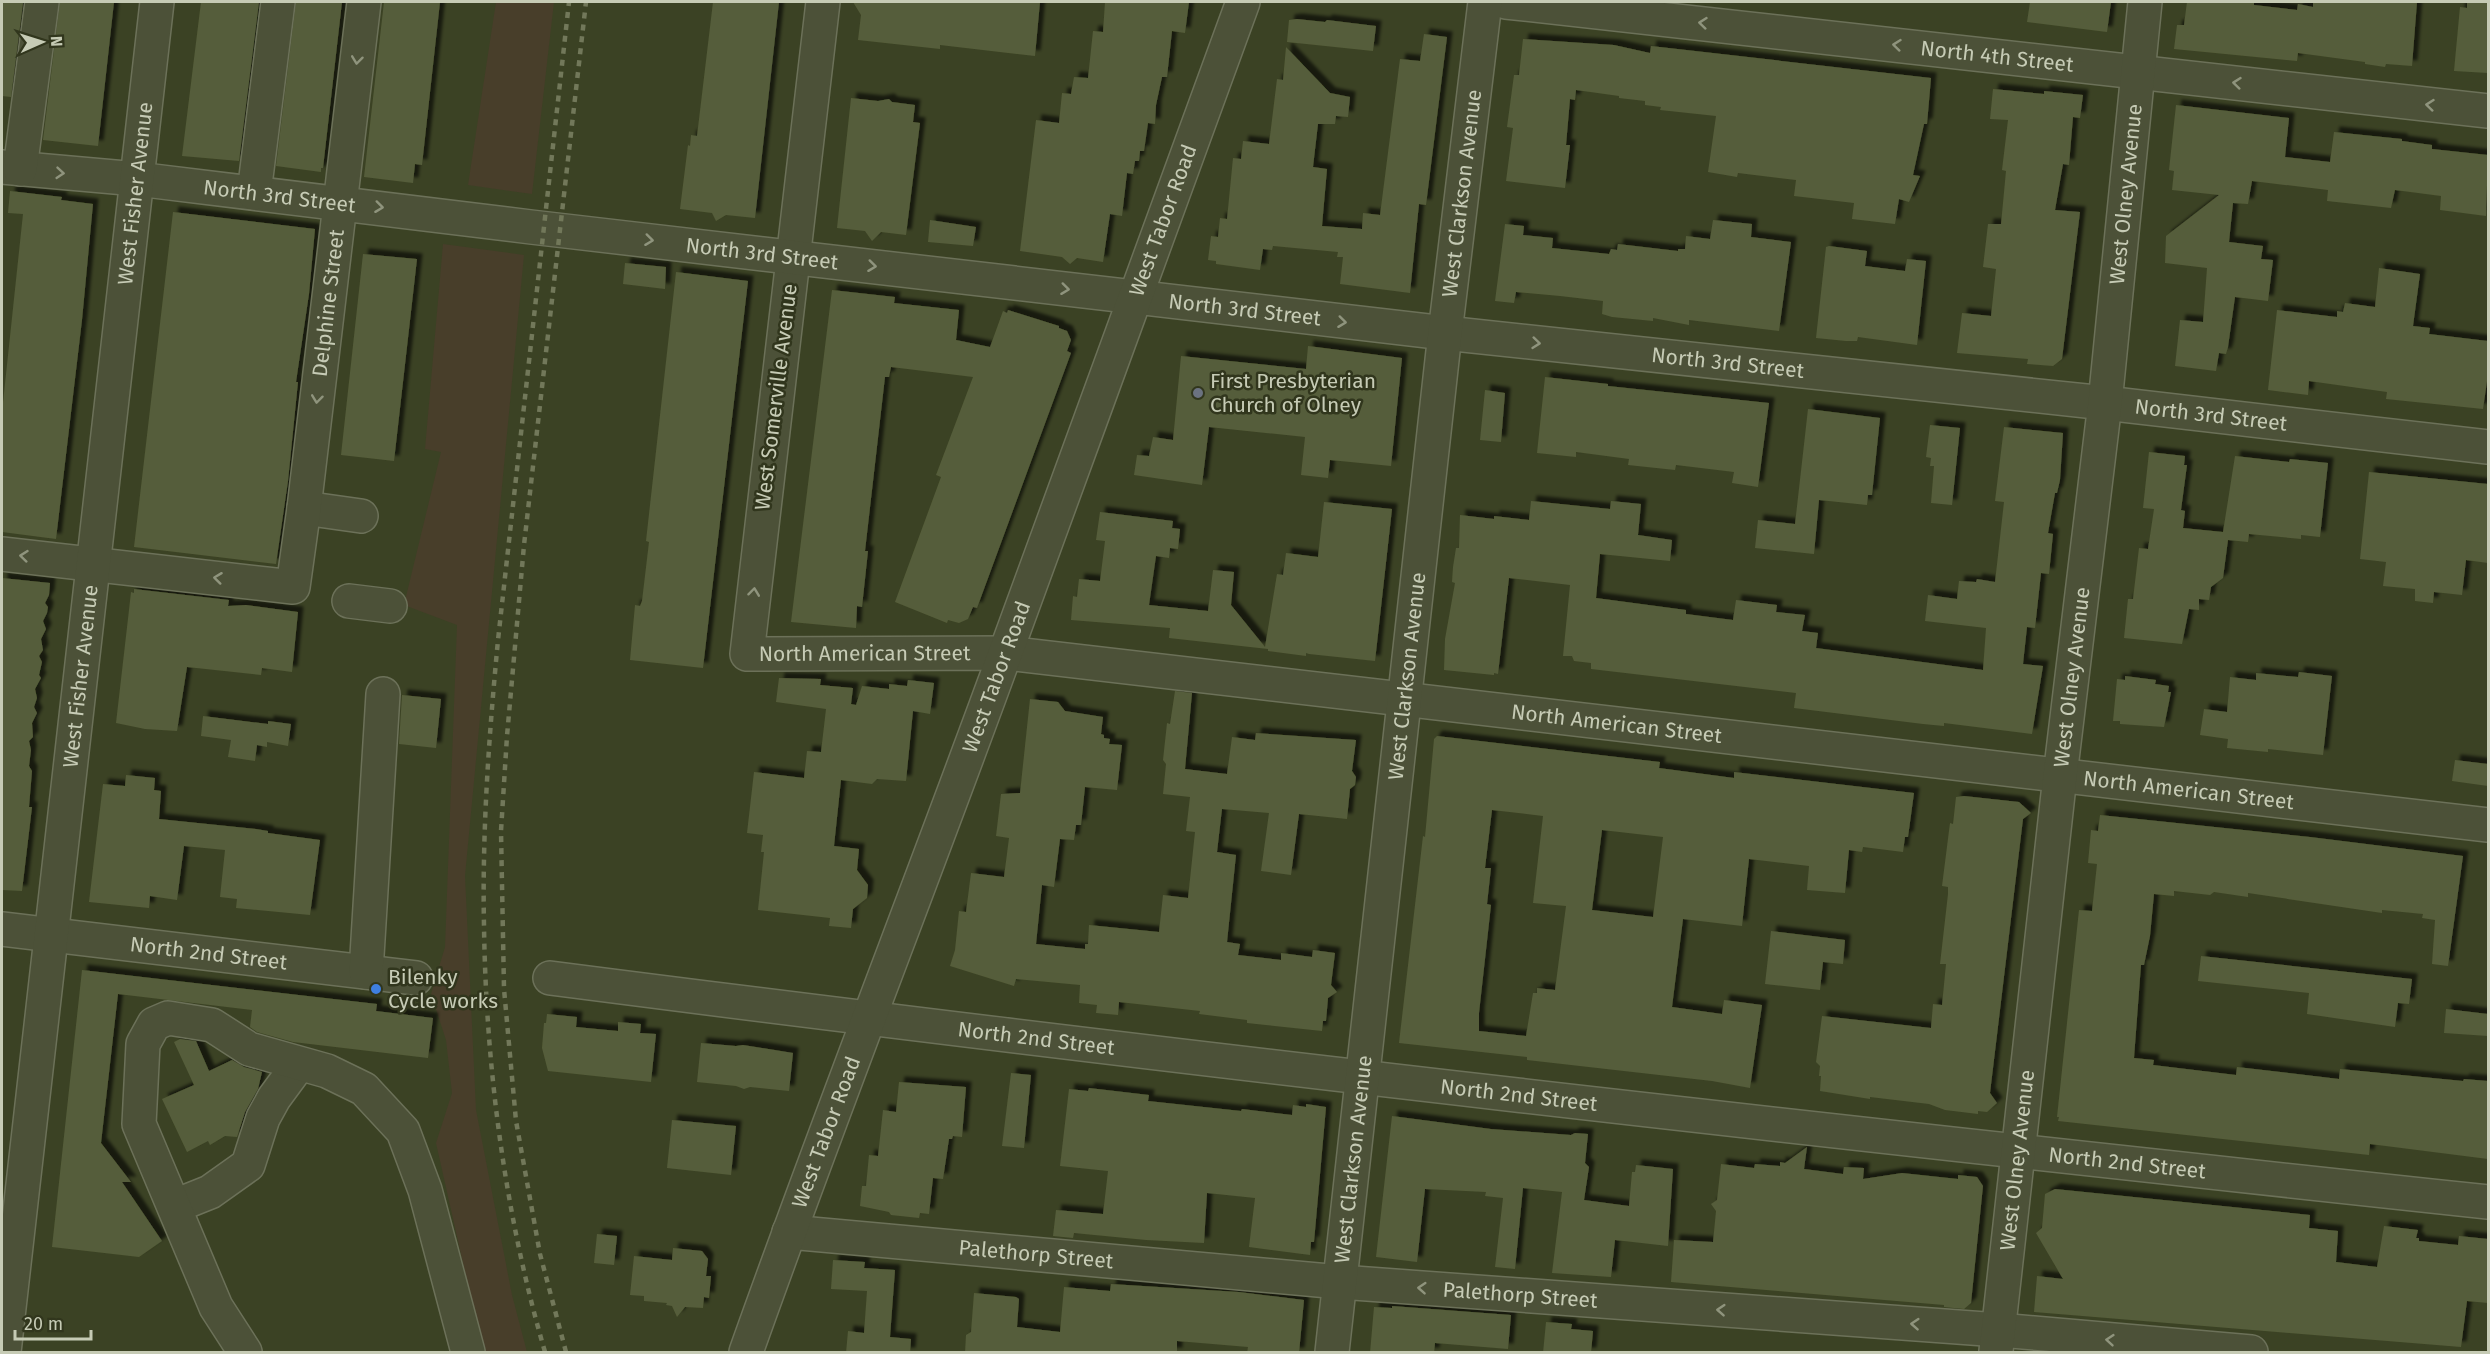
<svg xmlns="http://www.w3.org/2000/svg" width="2490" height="1354" font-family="'Fira Sans',sans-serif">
  <defs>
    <filter id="shadow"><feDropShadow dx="5.5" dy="-5.5" stdDeviation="1.5" flood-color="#0009"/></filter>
  </defs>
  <rect width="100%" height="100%" fill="#3b4224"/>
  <!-- green -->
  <path fill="#483e2a" d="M496 2H554L532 194 468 185Z
    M443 244 524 255 465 876 476 1110 512 1295 527 1352H483L436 1143 452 1093 446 1040 431 994 445 947 457 625 404 605 441 452 425 449Z"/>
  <!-- building -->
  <path fill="#555d3a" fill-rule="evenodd" filter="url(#shadow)" d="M2 2 23 3 11 97 2 96Z
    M60 2H114L98 146 43 140Z
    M201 2H259L239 161 182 156Z
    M296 2H342L323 168H321V172L276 166Z
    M384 2H440L422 165 415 164 413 183 364 177Z
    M713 2H779L755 218 726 215 716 221 712 213 680 209 688 145 690 146 691 135 697 136Z
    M853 2H1040L1035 56 940 45V49L858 40 861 15Z
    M1105 2H1189L1185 33 1172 31 1167 77H1162L1156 105 1155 124 1148 123 1144 151H1140L1139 161H1135L1133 174 1127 173 1122 216 1110 214 1103 262 1077 258 1070 264 1062 257 1020 251 1036 120 1059 123 1062 93 1071 94 1074 77 1088 78 1093 31 1103 32Z
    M2030 2H2111L2107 32 2027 22Z
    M2187 2H2254V5L2297 10 2298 4 2313 7V2H2417L2412 66 2386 64 2385 67 2365 64V62L2298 53 2297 61 2174 49 2177 25H2184Z
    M2467 2H2488V73L2454 71 2460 7 2467 8Z
    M1297 19 1325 22 1327 20 1376 26 1373 51 1287 42 1289 20Z
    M1424 34 1447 37 1426 205 1419 204 1410 293 1340 284 1343 257H1337L1338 252 1273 246 1272 250 1263 249 1260 270 1216 264V261L1208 260 1211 236 1218 237 1220 218 1227 219 1233 158 1241 159 1243 141 1269 144 1277 79 1283 80 1286 47 1330 93 1350 97 1348 117 1336 116 1335 124H1318L1313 167 1327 169 1322 226 1362 229 1363 213 1380 215 1400 59 1420 61Z
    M1523 39 1614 45 1650 53 1651 46 1931 78 1927 124H1924L1913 175 1920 176 1909 202 1899 199 1895 224 1852 219 1854 203 1794 196 1796 180 1738 173 1737 177 1708 172 1716 116 1660 110 1661 107 1645 105V101L1619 98V96L1576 90 1575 100 1570 99 1566 145H1570L1565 188 1506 181 1513 128 1507 127 1514 75H1519Z
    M1993 89 2044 94V91L2083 95 2080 118 2073 117 2069 165 2063 164 2055 210 2080 212 2062 359 2053 366 2027 364 2028 359 1957 353 1962 313 1991 316 1996 269 1983 267 1988 224H2001L2006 171 2002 170 2008 120 1990 119Z
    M851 98 878 101 889 99 892 102 915 105 913 122 920 123 906 235 881 232 872 241 865 231 837 228Z
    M2176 105 2289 118 2285 157 2330 162 2334 132 2402 139V141L2432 145V149L2488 155 2486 216 2440 210 2441 196 2395 190 2391 208 2327 201 2328 190 2252 181 2248 204 2233 203 2229 242 2263 246 2261 259 2273 260 2268 301 2235 297 2228 347 2226 354 2219 353 2216 371 2175 366 2180 320 2203 322 2207 268 2165 263 2166 236 2219 195 2172 190 2174 171 2169 170Z
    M10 191 62 197 61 200 93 204 82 320 56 539 2 532V412L23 214 8 213Z
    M173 212 315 229 309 294 296 382H298L288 481 276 564 134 547Z
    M930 220 976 227 973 246 928 242Z
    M1713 220 1752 224 1751 237 1791 242 1779 331 1689 320V325L1653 318V321L1612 317 1602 314 1603 301 1560 296 1516 292 1514 303 1495 301 1505 224 1524 226 1523 235 1553 238 1552 248 1609 254 1611 249 1617 250 1618 244 1678 251V249H1685L1686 236 1710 239Z
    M1829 246 1867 251 1865 266 1905 271 1907 259 1926 261 1917 345 1858 337 1857 341H1846L1816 338 1826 247Z
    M363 254 417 259 394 461 341 455Z
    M625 263 666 267 665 289 623 284Z
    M2379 268 2420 274 2413 326 2430 328 2429 334 2488 341V374L2483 409 2386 399 2387 392 2309 381 2308 395 2268 390 2277 310 2337 317V311L2343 312 2345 303 2375 307Z
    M676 272 748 281 703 668 630 660 635 605 640 606 642 601 649 542 646 541Z
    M832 290 895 297 894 303 959 310 956 340 990 347 1003 311 1007 313 1008 310 1059 326V328L1067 331 1071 340 1067 351 1071 353 1064 372 977 608 973 607 968 619 959 623 948 620 947 623 895 602 941 477 936 475 973 377 891 367 889 377H885L865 551H868L862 607 857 606 856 628 791 622Z
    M1308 346 1402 358 1391 466 1330 460 1328 478 1301 475 1305 437 1209 427 1202 485 1134 475 1137 455 1149 456 1153 437 1173 440 1181 356 1306 369Z
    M1545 377 1608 384V386L1769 403 1758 487 1732 483 1734 472 1676 465 1675 470 1628 465 1629 459 1576 452V457L1537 453Z
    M1485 390 1505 393 1501 442 1480 440Z
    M1808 409 1880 418 1872 495H1868L1867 505 1819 500 1814 554 1755 548 1758 520 1795 524Z
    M1930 425 1960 428 1952 505 1931 503 1934 466H1930L1931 458 1926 457Z
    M2004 427 2063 433 2060 480 2057 493H2055L2048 533 2053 534 2049 574 2041 573 2035 628 2027 627 2023 664 2043 666 2032 734 1944 723V726L1923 724 1794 708 1796 693 1591 669V663L1574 661 1572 656H1563L1570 585 1509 578 1498 674 1494 673V675L1444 670 1445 639 1455 583 1452 582 1453 567 1456 548H1459L1460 515 1494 519V516L1529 520 1531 501 1610 509 1611 501 1641 504 1638 535 1672 540 1670 561 1600 554 1596 598 1686 610V614L1733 620 1736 600 1777 605 1776 612 1805 615 1802 631 1818 633 1816 648 1983 670 1986 628 1925 621 1928 595 1957 599 1959 581 1976 582 1977 579 1995 582 2004 502 1995 501Z
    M2149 452 2185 456 2184 465H2187L2181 510 2185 511 2183 528 2223 532 2235 456 2289 462 2290 459 2328 463 2320 537 2301 535V539L2249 534 2248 542 2228 540 2223 578 2211 587 2209 600 2199 599V610L2189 609 2182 644 2124 638 2128 599H2133L2139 548 2148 549 2154 509 2143 508Z
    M2369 472 2488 484V563L2466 560 2462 595 2434 592 2433 603 2415 601V589L2383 586 2386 562 2360 559Z
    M1324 502 1392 509 1375 661 1309 654 1306 653V656L1268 651V649L1169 638 1170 628 1071 620 1073 596 1077 597 1079 579 1100 581 1105 541 1096 540 1100 512 1173 521 1172 528 1180 529 1178 549 1170 548 1169 558 1156 556 1149 605 1208 611 1213 570 1234 572 1231 605 1265 647 1277 574 1283 575 1286 553 1318 557Z
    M2 578 50 583 49 595 45 603 48 607 47 613 43 621 46 629 41 639 43 650 39 656 42 662 39 675 41 678 35 689 37 698 34 707 37 713 32 723 33 737 29 741 31 750 29 766 32 771 29 807H32L22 891 2 890Z
    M134 589 229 600 228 606 246 605 298 612 292 672 262 668 261 675 187 667 177 731 145 729 116 723 129 610 131 592 134 593Z
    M2299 672 2332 676 2323 755 2268 749V752L2227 748 2228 739 2200 735 2204 709 2227 712 2230 677 2256 680V673L2298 677Z
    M2125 676 2156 680 2155 684 2169 686 2168 692H2171L2164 727 2120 724V721H2113L2117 679 2125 680Z
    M779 678 821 679 820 685 853 688 851 704 856 705 862 686 889 689V684L907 686 908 680 934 683 930 714 913 711 906 781 877 779 872 784 841 780 834 846 859 849 857 870 868 885 867 898 853 909 851 928 829 926 830 918 758 910 764 852H761L763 835 747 833 754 772 804 778 807 751 821 752 826 709 776 702Z
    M1175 691 1192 693 1185 769 1227 774 1232 737 1255 740 1256 733 1356 740 1352 771 1356 777 1355 785 1350 789 1347 819 1299 814 1291 875 1261 871 1269 813 1222 809 1217 852 1236 855 1227 942 1240 944 1238 955 1281 960V953L1312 957 1313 950 1335 953 1331 985 1337 992 1328 998 1326 1021H1323L1322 1031 1247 1023V1020L1199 1014 1200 1011 1119 1002 1118 1015 1096 1013 1097 1005 1079 1003 1080 985 1016 979 1014 986 950 966 955 950 959 911 966 912 971 873 1004 877 1009 838 996 836 1001 794 1020 793 1030 699 1058 702 1065 711 1103 717 1101 734 1104 735V738L1110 739 1109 744 1122 745 1117 790 1085 787 1081 825H1076L1074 840 1060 839 1054 887 1042 885 1036 944 1085 949V944H1088L1089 925 1159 932 1163 895 1188 898 1195 832 1186 831 1190 797 1163 794 1166 764 1163 760 1167 723 1170 724Z
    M402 695 441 699 436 748 399 744Z
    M203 716 268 724V721L291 724 288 746 267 742V747L257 745 255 761 228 757 231 740 201 736Z
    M1437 736 1660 762 1659 768 1734 778V772L1914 793 1908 837H1905L1903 852 1863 847 1862 852 1849 850 1845 893 1807 890 1809 866 1749 859 1742 926 1683 919 1672 1007 1722 1014 1724 1000 1762 1005 1750 1088 1712 1081 1527 1060V1057L1399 1043 1423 836 1425 837 1434 739ZM1492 810 1543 816 1533 903 1566 906 1555 990 1537 988V993H1533L1526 1036 1479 1031V1013L1491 905 1487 904 1491 868H1485ZM1602 830 1663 837 1653 917 1592 910Z
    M2455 760 2488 764V786L2452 781Z
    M126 775 155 778 154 790 161 791 159 819 256 829 268 831V833L320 840 310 915 236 908 237 899 220 897 225 850 184 846 177 900 150 896 149 908 89 902 103 784 125 786Z
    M1964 796 2019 802 2031 813 2023 819 1990 1093 1997 1103 1987 1112 1978 1111V1114L1945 1110 1929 1104 1870 1097V1099L1820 1091 1821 1076H1819L1820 1066 1816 1062 1822 1016 1931 1028 1933 1004 1942 1005 1946 964H1940L1948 894V887L1942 886 1950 823 1953 824 1956 797Z
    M2100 815 2310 837 2463 856 2448 966 2432 964 2435 920 2422 918 2423 914 2382 910V913L2248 893V897L2214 892 2210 895 2174 891V896L2154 894 2150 936 2144 965H2141L2134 1058 2154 1060 2153 1065 2236 1075 2237 1067 2339 1079 2340 1069 2463 1081 2464 1079 2488 1081V1159L2370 1144 2369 1155 2058 1121 2059 1117H2057L2079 910 2092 911 2097 864 2088 863 2091 830 2098 831Z
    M1771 931 1845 940 1843 964 1823 962 1820 990 1765 984Z
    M2201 956 2412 979 2409 1004 2398 1003 2395 1027 2307 1014 2309 993 2198 981Z
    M82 970 377 1004 376 1011 433 1018 428 1058 293 1042 257 1032 250 1027 252 1010 118 994 101 1143 131 1182H122L162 1241 139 1257 52 1247Z
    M2446 1009 2488 1014V1036L2444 1033Z
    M547 1014 577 1017 576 1027 618 1031V1022L641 1024 640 1033 656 1034 651 1082 548 1071 542 1048 544 1023H546Z
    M180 1039 196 1041 209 1071 232 1060 244 1067 262 1072 258 1089 245 1112 237 1137 225 1136 210 1145 208 1141 187 1152 162 1099 194 1085 174 1042Z
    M701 1043 736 1046 743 1045 793 1053 789 1091 750 1087 744 1089 736 1086 697 1082Z
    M1011 1073 1031 1075 1024 1148 1002 1146Z
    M899 1082 966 1087 962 1137 953 1136 952 1139H949L943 1179 933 1178 929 1214 920 1213 919 1218 891 1215 889 1212 860 1206 862 1186H866L869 1155 878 1156 883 1110 896 1112Z
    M1089 1088 1149 1095 1148 1101 1241 1111 1242 1109 1292 1115 1293 1105 1306 1107V1104L1326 1107 1314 1242H1311L1310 1255 1249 1247 1255 1198 1207 1193 1204 1243 1146 1240 1074 1233 1073 1238 1053 1236 1056 1210 1103 1214 1108 1171 1060 1166 1069 1089 1088 1091Z
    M1392 1116 1491 1129 1571 1135 1575 1133 1588 1134 1585 1163 1589 1167 1584 1200 1629 1206 1632 1172H1635L1636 1165 1673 1169 1668 1246 1615 1240 1611 1277 1552 1273 1562 1192 1523 1188 1515 1269 1495 1267 1503 1198 1485 1196 1486 1192 1425 1189 1417 1262 1376 1257Z
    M672 1120 736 1126 731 1175 667 1168Z
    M1807 1147 1804 1169 1843 1174 1844 1167 1864 1168 1863 1179 1902 1173 1958 1179V1175L1977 1177 1983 1186 1971 1303 1964 1309 1944 1307V1305L1671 1282 1674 1240 1713 1242 1716 1211 1711 1204 1717 1200 1721 1164 1754 1168 1755 1164 1780 1166V1162L1785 1163Z
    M2055 1189 2310 1215 2309 1228 2338 1231 2336 1262 2377 1267 2384 1226 2418 1230 2416 1238H2419V1241L2458 1245 2459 1236 2488 1239V1303L2467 1301 2461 1347 2034 1312 2037 1276 2063 1279 2036 1233 2042 1228 2045 1194Z
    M597 1234 617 1236 614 1265 594 1263Z
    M673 1248 702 1251 708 1259 706 1276H711L709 1298 704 1297 703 1308 685 1307 677 1317 672 1306 666 1305 667 1303 644 1301V1296L630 1295 634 1256 672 1260Z
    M833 1260 865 1262 864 1268 895 1270 890 1337 911 1339 910 1353H846L848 1331 864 1333 867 1291 831 1289Z
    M1111 1284 1239 1292 1304 1300 1299 1353H1247L1248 1347 1177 1341V1353H965L966 1335 971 1332 974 1293 1016 1297 1019 1299 1017 1327 1060 1332 1064 1287 1110 1291Z
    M1392 1306 1511 1315 1508 1349 1435 1343 1434 1353H1370L1374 1307 1392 1308Z
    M1546 1322 1572 1324 1571 1329 1593 1331 1591 1353H1543Z"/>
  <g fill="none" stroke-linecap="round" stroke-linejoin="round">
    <!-- minor casing -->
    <g stroke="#6c7159" stroke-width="36">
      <g id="minor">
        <path id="s1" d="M823 2 747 654 1006 653 2488 825"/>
        <path id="s2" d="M1506 2 2488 111"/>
        <path id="s3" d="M2 167 137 179 531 227 1445 333 2105 403 2488 447"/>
        <path d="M20 169 42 2"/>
        <path d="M254 193 278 2"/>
        <path d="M304 508 361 516"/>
        <path id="s4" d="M2 554 293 587 304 508 364 2"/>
        <path d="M349 601 390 606"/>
        <path id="s5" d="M2 929 416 978"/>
        <path d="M366 972 383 694"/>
        <path id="s6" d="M550 978C1195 1061 1842 1133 2488 1202"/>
        <path d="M175 1206 210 1192 248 1165 263 1118 274 1098 299 1064"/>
        <path id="s7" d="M789 1232 1340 1282 1999 1330 2251 1352"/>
        <path id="s8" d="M1996 1351 2060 776 2105 403 2145 2"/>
        <path id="s9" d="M4 1352 157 2"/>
        <path d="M245 1352 216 1307 139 1124 143 1044 154 1024 168 1018 212 1025 249 1049 327 1071 364 1089 403 1131 425 1190 468 1352"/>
        <path id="s10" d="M746 1352C829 1118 920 887 1005 654 1085 437 1163 218 1243 2"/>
        <path id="s11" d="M1332 1352 1445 333 1485 2"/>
      </g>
    </g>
    <!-- minor -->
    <use href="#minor" stroke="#4c5138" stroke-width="33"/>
    <!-- rail -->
    <path stroke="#72785a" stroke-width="4.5" stroke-dasharray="6 6" stroke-linecap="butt" d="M545 1352C505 1215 486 1069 484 926 482 831 489 735 498 640L569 2
      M566 1352 540 1254 516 1121 504 989 501 831 507 736 524 545 586 2"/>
  </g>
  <!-- one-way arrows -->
  <defs><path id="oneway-chevron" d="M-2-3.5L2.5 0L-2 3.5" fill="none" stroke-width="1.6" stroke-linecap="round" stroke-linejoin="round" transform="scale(1.5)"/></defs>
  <g stroke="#8f947d">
    <use href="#oneway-chevron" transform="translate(1703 23) rotate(-174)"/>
    <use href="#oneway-chevron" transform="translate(1897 45) rotate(-174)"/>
    <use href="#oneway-chevron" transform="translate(357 60) rotate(97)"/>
    <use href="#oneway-chevron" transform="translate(2237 83) rotate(-174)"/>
    <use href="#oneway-chevron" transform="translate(2430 105) rotate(-174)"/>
    <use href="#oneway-chevron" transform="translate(60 173) rotate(5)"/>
    <use href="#oneway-chevron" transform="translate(379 207) rotate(7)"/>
    <use href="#oneway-chevron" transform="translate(649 240) rotate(7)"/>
    <use href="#oneway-chevron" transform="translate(872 266) rotate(7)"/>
    <use href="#oneway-chevron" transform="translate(1065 289) rotate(7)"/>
    <use href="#oneway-chevron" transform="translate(1342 322) rotate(7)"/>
    <use href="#oneway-chevron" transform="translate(1536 343) rotate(6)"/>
    <use href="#oneway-chevron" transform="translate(317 399) rotate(97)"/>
    <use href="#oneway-chevron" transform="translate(24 556) rotate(-174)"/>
    <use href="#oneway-chevron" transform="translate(218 578) rotate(-173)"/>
    <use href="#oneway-chevron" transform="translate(754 592) rotate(-83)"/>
    <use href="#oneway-chevron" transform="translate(1422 1288) rotate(-176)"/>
    <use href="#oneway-chevron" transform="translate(1721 1310) rotate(-176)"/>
    <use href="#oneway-chevron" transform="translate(1915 1324) rotate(-176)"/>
    <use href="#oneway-chevron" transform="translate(2110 1340) rotate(-175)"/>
  </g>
  <!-- markers -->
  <circle fill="#6b7280" stroke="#31361d" stroke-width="2" cx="1198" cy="393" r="6"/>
  <circle fill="#3f7fe0" stroke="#31361d" stroke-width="2" cx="376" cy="989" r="6"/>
  <g text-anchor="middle" stroke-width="5" stroke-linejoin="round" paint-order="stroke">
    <!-- street labels -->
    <g font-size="21" fill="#c6cbb5" stroke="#31361d">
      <text dy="7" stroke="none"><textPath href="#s2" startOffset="494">North 4th Street</textPath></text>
      <text dy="7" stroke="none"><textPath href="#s9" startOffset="1166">West Fisher Avenue</textPath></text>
      <text dy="7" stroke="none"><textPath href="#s11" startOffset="1166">West Clarkson Avenue</textPath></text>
      <text dy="7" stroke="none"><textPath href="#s8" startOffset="1164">West Olney Avenue</textPath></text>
      <text dy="7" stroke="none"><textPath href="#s3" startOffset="279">North 3rd Street</textPath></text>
      <text dy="7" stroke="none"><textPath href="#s10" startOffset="1206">West Tabor Road</textPath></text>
      <text dy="7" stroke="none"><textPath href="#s3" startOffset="765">North 3rd Street</textPath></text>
      <text dy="7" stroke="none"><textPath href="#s4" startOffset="579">Delphine Street</textPath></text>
      <text dy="7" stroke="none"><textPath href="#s3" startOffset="1251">North 3rd Street</textPath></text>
      <text dy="7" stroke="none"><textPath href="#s3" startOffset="1737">North 3rd Street</textPath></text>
      <text transform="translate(776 397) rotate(-83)" y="7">West Somerville Avenue</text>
      <text dy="7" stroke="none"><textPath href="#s3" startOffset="2223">North 3rd Street</textPath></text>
      <text dy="7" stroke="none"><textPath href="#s1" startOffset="774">North American Street</textPath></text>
      <text dy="7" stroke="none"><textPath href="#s9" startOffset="680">West Fisher Avenue</textPath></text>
      <text dy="7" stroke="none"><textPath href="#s11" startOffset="680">West Clarkson Avenue</textPath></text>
      <text dy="7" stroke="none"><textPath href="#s8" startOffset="678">West Olney Avenue</textPath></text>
      <text dy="7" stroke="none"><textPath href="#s10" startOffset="720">West Tabor Road</textPath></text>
      <text dy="7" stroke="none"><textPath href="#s1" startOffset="1530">North American Street</textPath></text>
      <text dy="7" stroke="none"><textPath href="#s1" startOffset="2106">North American Street</textPath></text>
      <text dy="7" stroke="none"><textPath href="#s5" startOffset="208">North 2nd Street</textPath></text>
      <text dy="7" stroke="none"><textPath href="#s6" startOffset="490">North 2nd Street</textPath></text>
      <text dy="7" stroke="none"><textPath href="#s6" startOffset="976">North 2nd Street</textPath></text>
      <text dy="7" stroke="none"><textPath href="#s10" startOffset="234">West Tabor Road</textPath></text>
      <text dy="7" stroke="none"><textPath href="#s11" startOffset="194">West Clarkson Avenue</textPath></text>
      <text dy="7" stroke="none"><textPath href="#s8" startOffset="192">West Olney Avenue</textPath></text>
      <text dy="7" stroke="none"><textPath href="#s6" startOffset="1588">North 2nd Street</textPath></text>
      <text dy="7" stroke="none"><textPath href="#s7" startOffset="248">Palethorp Street</textPath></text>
      <text dy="7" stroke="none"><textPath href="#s7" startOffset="734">Palethorp Street</textPath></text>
    </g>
    <!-- poi labels -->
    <g font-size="21" fill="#c6cbb5" stroke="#31361d" text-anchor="start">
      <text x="1210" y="388">First Presbyterian<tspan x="1210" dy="24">Church of Olney</tspan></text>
      <text x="388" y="984">Bilenky<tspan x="388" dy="24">Cycle works</tspan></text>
    </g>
  </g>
  <!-- border -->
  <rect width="2490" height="1354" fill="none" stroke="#c6cbb5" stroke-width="6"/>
  <!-- north arrow -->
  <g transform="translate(42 42) rotate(87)" stroke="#31361d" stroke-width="4.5" paint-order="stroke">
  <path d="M0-4.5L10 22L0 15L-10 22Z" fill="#c6cbb5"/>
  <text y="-9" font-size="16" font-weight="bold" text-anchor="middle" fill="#c6cbb5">N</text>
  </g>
  <!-- scale -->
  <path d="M15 1330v9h76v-9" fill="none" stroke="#c6cbb5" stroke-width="3"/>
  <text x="24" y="1330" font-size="18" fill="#c6cbb5" stroke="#31361d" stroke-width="4.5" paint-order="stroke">20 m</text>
</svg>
